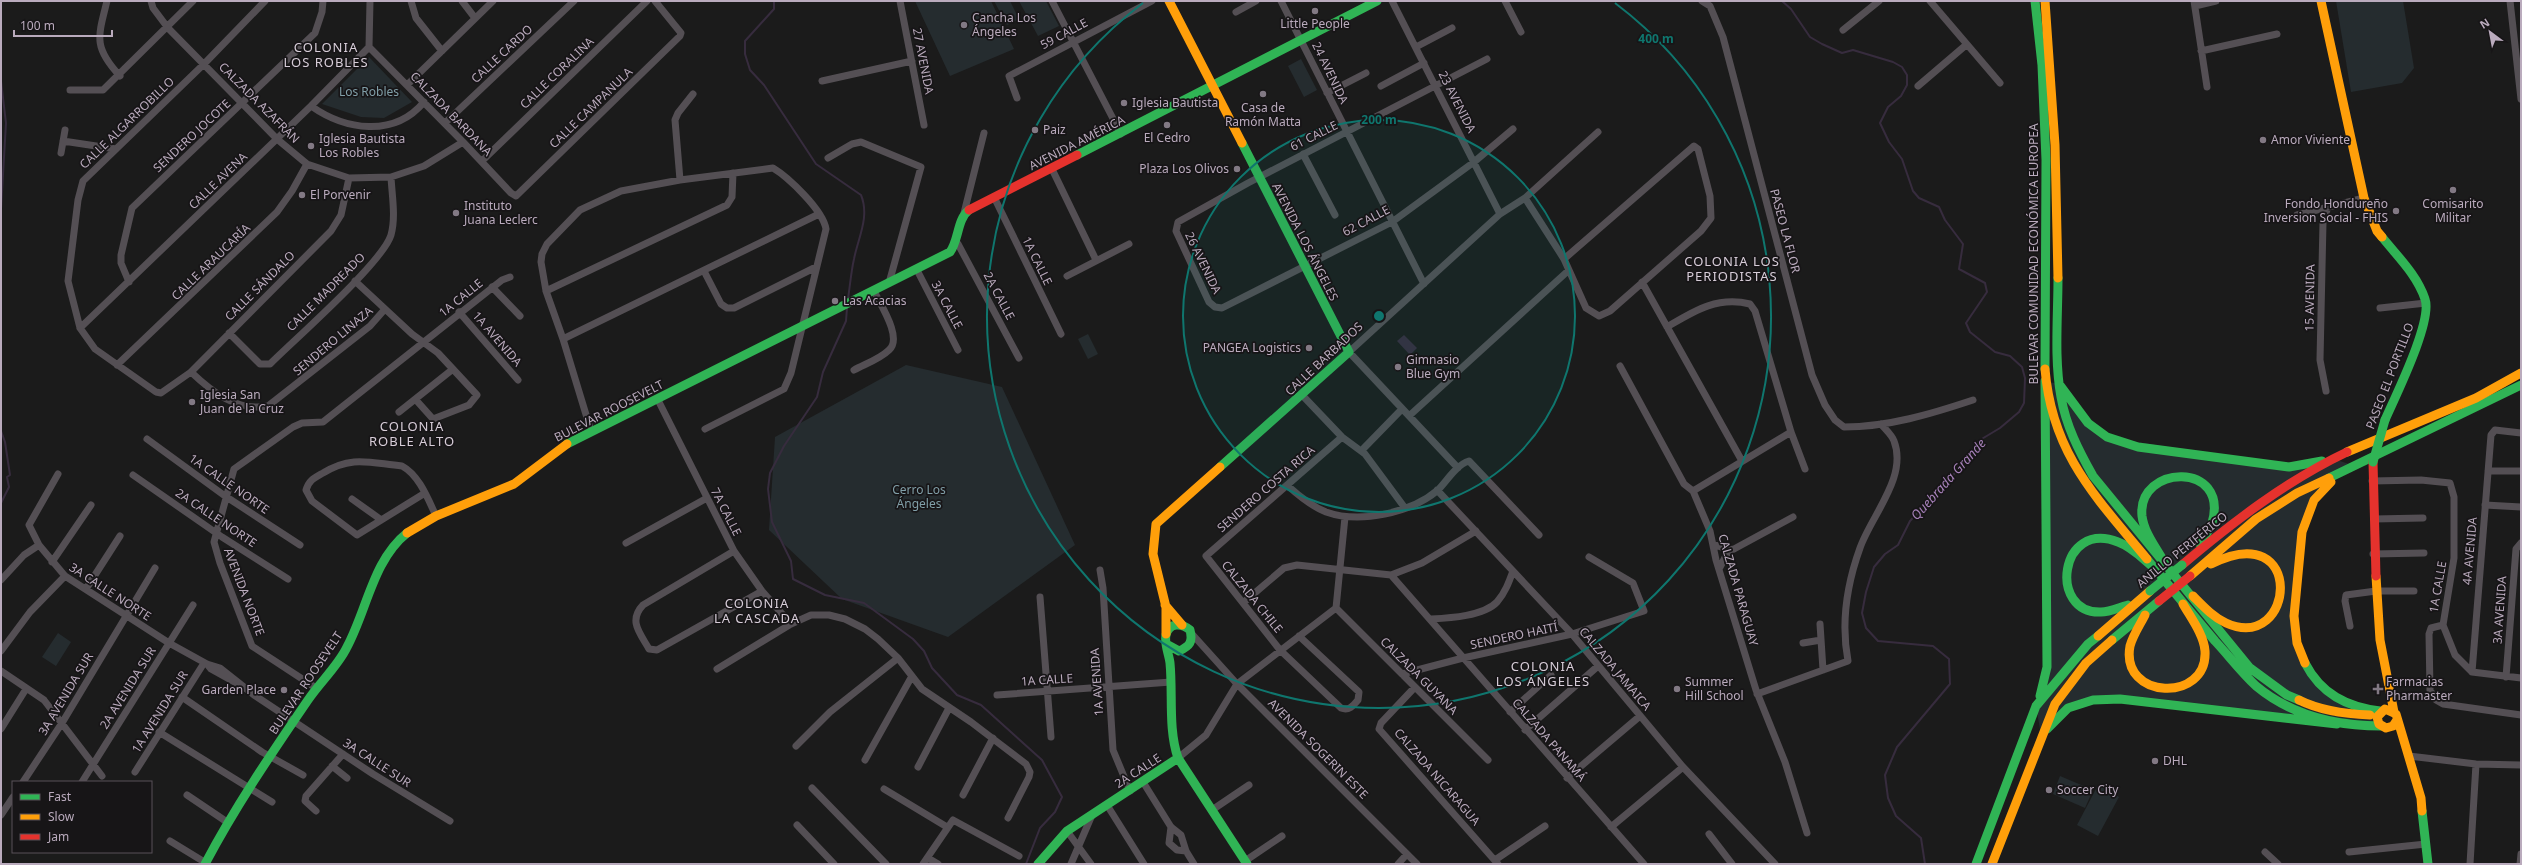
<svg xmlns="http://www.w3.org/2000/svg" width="2522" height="865" font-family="'Noto Sans',sans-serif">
  <rect width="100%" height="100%" fill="#1b1b1b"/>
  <!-- green -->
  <path fill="#252c2f" d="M915 1H991L1014 49 950 76Z
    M994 1H1010L1019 19 1007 25Z
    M1019 1H1046L1059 26 1038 36Z
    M2336 1H2403L2414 68 2402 83 2351 92Z
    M369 57 412 102 384 118 361 117 322 104Z
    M1301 59 1317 90 1304 97 1288 66Z
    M1088 334 1098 354 1088 359 1078 339Z
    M906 365 1002 387 1075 545 948 637 842 599 769 530 775 437Z
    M2045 381 2059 384 2107 437 2289 467 2334 459 2352 465 2321 489 2305 516 2295 632 2316 681 2378 722 2120 699 2068 708 2041 735 2036 706 2043 685Z
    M58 633 71 642 56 666 42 657Z
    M2060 776 2093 790 2085 808 2053 794Z
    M2098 785 2119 797 2098 836 2077 825Z"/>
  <!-- water -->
  <path fill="#372c3e" d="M1404 335 1417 348 1410 355 1397 341Z"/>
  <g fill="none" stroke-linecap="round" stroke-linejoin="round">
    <!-- stream -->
    <path stroke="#372c3e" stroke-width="2" d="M774 1V9L745 41V54L750 70 764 85 816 164 861 195C870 217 858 238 854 259 851 272 850 286 848 299
      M1782 1 1791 9 1810 37 1822 44 1842 53 1853 50 1893 62 1902 67 1907 75V85L1901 96 1888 107 1880 123 1889 142 1902 159 1913 191 1919 198 1939 207 1945 220 1963 244 1959 269 1985 283 1987 292 1966 323 1970 332 1995 352 2010 356 2022 367 2025 378 2024 403 2019 412 2000 428 1980 440 1955 473 1910 521 1898 545 1885 554 1874 567 1866 592 1862 613 1866 628 1878 641 1933 646 1949 659 1950 684 1897 747 1885 775 1888 798 1896 816 1921 838 1925 864
      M1 81 6 123 1 209
      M847 308 846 321 823 372 817 397 784 446 770 473 768 489 772 522 791 561 793 579 825 595 864 603 913 639 924 651 932 668 957 695 981 705 1042 760 1062 797 1055 812 1040 828 1026 864
      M1 431 5 442 10 475 7 477 9 487 1 503"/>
    <!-- street -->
    <path stroke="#544f54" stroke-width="7" d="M107 1C98 37 93 47 120 76
      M151 1 153 8 168 28 277 139 307 164 349 178 391 177 424 166 463 142
      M265 1 204 64 83 181 78 200 68 281 80 328 95 349 156 392 161 393 191 372 331 231 341 215 349 178
      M411 1 416 18 442 51
      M462 1 475 18
      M900 1 924 125
      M1052 1 1121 134
      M1281 1 1424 284
      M1392 1 1500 214
      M1505 1 1521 32
      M1702 1 1710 6 1723 37 1812 375 1825 405 1835 420 1844 427C1888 427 1931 414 1973 400
      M1930 1 2000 83
      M2194 1 2207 87
      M2510 1 2521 99
      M2195 6 2216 1
      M1236 12 1256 1
      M1843 30 1879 1
      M369 47 463 142 511 193 516 196 680 36 681 33 655 1
      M369 47 370 1
      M1416 47 1452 28
      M2201 51 2277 34
      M1487 59 1248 183 1178 222 1176 231 1209 302 1215 307 1222 308 1392 222 1474 162 1513 129
      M822 81 912 61
      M407 85 493 1
      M1381 86 1424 63
      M1918 86 1966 45
      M70 90H103L193 1
      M1327 93 1366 73
      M1017 98 1009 76 1152 1
      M311 106C345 130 394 138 424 102
      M445 123 574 1
      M63 141 116 149
      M61 153 65 130
      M1303 154 1335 215
      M828 158 852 144 861 142 921 167 889 283
      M482 161 647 1
      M1052 169 1096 260
      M680 180 675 120 678 113 693 94
      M994 197 1061 334
      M1525 198 1564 259 1586 308 1599 316 1610 311 1701 231 1711 218 1710 196 1698 149 1694 146 1564 259
      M964 213 984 133
      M2297 215 2364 198
      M958 244 1019 358
      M917 270 958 350
      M704 271 721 304 727 308H734L816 267
      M1067 276 1129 244
      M355 281 412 334 438 353 477 395 469 405 433 419 416 400
      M129 282 121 263V255L132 208 315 33 322 12 323 1
      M1642 282 1742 461
      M492 287 520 316
      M546 291 727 205 732 197 733 173
      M2380 308 2426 303
      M459 312 518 380
      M1667 327C1694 311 1717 296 1750 304L1755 311 1791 432 1805 469
      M80 328 311 106 369 47
      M229 333 260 364H270C294 340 383 262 391 235 396 217 392 196 391 177
      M563 339 819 214
      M117 365 277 212 292 191 307 164
      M1620 366 1684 484 1693 491 1710 531 1716 560 1756 690 1785 762 1807 833
      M854 370C865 364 880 359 889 350 903 338 880 304 874 291
      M191 372C212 392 237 412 268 406L370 326 385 309
      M2326 391 2320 360 2323 222 2328 207
      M1302 395 1342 437 1365 454 1405 508
      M658 400 734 551 762 591 791 624
      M399 412 453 369
      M1409 416 1569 270
      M591 431 563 339 546 291 541 262 542 254 547 244 580 210 621 191 680 180 773 168C788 177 823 210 826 229L791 373 784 389 705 429
      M147 439 225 496 300 545
      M1364 448 1402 409
      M1458 468 1349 352 1500 214 1525 198 1598 132
      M2488 471H2521
      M58 474 29 525 39 545 65 576 169 643 207 664 220 668 254 695 373 774 450 821
      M133 475 222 537 288 579
      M2372 481 2421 480 2450 483 2454 497V558L2443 625 2455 655 2472 672 2521 678
      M1288 486C1299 496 1311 506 1326 512 1360 524 1411 513 1438 490 1447 481 1456 465 1469 461L1539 535
      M1437 490 1572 634 1683 767 1775 864
      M1693 491 1791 432
      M425 493 357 535 312 501 306 490C309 480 314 478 323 473 352 455 370 463 402 466 419 475 428 499 436 516
      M352 499 380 519
      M2485 505 2521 507
      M2374 519 2423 518
      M626 543 707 498
      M1713 544 1729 550 1734 549 1793 517
      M734 551 643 605C628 621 640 633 649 649L657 650 762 591
      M2373 554 2424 553
      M52 562 91 505
      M1719 569 1729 550
      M1100 570 1103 588 1113 750 1130 791
      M1391 575 1644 864
      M1 580 24 555 39 545
      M86 589 120 536
      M1040 597 1051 737
      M1243 603 1284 568 1297 565 1391 575 1422 563 1476 531
      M1336 608 1488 760
      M1336 608 1345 517
      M1431 619C1450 618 1484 616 1497 602 1505 593 1509 582 1513 571
      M1820 624 1823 670
      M2443 625 2431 628 2429 634 2430 690 2436 700 2443 704 2521 715
      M2350 626 2345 601 2346 595 2376 591H2414
      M1192 634 1237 684 1417 864
      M1299 636 1359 692 1358 700C1353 706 1349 711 1341 708L1280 650 1206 556 1342 437
      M1803 643 1821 640
      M1 651 30 612 65 576
      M207 664 211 669 238 684
      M717 669 791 624 811 615H829L845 619 865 629 878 639 898 658 922 689 971 722 1026 764 1030 772 1029 777 1008 818
      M1 671 44 700 102 776
      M2472 672 2491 435 2495 430 2521 433
      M1402 674 1463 658 1572 634 1644 611 1633 583 1589 557
      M2506 677 2516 549 2521 543
      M1415 687 1381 723 1379 729 1498 864
      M316 688 252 646 220 563 214 542 234 469 293 427 302 423 323 422 502 280 510 277
      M1757 694 1848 661C1841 624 1847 584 1860 548 1871 516 1908 477 1894 441 1892 435 1885 429 1881 424
      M997 695 1171 682
      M182 697 262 752 303 775
      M1510 712 1551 675
      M1 729 26 689
      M1525 730 1598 666
      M159 732 272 802
      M796 746 830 712 898 658
      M2409 756 2476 764 2521 765
      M1178 758 1206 735 1237 684 1336 608
      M865 760 912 676
      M332 766 347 778
      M918 767 949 708
      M135 772 204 663
      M1567 778 1640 716
      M23 782 62 723 155 568
      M82 782 193 605
      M1143 782 1171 827 1181 835 1186 851 1194 864
      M812 788 886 864
      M884 789 947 827
      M187 795 227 822
      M963 795 993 738
      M1107 805 1144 864
      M1212 810 1249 785
      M316 811 305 801 306 796 343 754
      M1 815 13 797
      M797 825 834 864
      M1171 827 1169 843 1177 850 1186 851
      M1611 827 1683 767
      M1067 831 1091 864
      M1709 834 1732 864
      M170 841 206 863
      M2265 852 2278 864
      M2349 852 2426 844
      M928 858 938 864
      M1495 860 1545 826
      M1245 861 1282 836
      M923 864 953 820 1019 856
      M1071 864 1092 815
      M1398 864 1407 854
      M2470 864 2476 764
      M2520 864 2521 854"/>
    <!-- fast -->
    <path stroke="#30b455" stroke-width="9" d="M2035 1 2042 65 2046 160 2045 369
      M1077 155 1377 1
      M2382 237C2398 257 2417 275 2425 299 2433 321 2395 397 2385 420
      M2058 278C2058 317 2054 359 2061 397 2066 426 2079 451 2093 476L2250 668 2287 695 2299 700
      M2059 384 2088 423 2107 437 2138 447 2289 467 2322 461
      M567 444 950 252C959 240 957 219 969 210
      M1220 467 1349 352 1242 143
      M2329 478 2521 385
      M2147 559C2170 587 2192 614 2215 641 2229 656 2241 672 2256 686 2291 715 2336 726 2381 726
      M2163 560C2155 546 2144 532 2142 516 2137 464 2230 461 2212 523 2210 530 2204 537 2200 544
      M2128 605C2120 607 2110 612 2101 612 2048 614 2059 519 2118 542 2132 547 2142 558 2153 567
      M2112 640 2159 601
      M1168 645 1179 651C1190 646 1193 642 1190 630 1182 623 1169 622 1166 635 1164 644 1169 654 1170 663 1173 694 1168 729 1178 758L1247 864
      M2305 663C2321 694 2347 707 2380 711
      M2040 696 2047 667 2045 381
      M2047 729 2068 708 2093 700 2120 699 2337 724
      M2422 811 2428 864
      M205 864C235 807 271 754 308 700 320 682 338 666 347 647 367 610 373 560 407 533
      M1038 864 1067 831 1178 758
      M1976 864 2036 706 2088 644 2098 636"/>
    <!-- slow -->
    <path stroke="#ff9f0a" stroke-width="9" d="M1169 1 1242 143
      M2045 1 2055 145 2058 278
      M2321 1 2364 198 2377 231 2382 237
      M2045 369C2052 454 2096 497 2147 559
      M2347 452 2476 398 2521 373
      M407 533 436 516 514 484 567 444
      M2190 576 2256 519 2297 493 2329 478
      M2376 576 2380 640 2394 712
      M2193 596C2203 606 2213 617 2226 623 2296 654 2306 516 2211 564
      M1165 605 1182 625
      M2145 615C2140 625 2133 635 2130 646 2120 700 2208 703 2205 651 2204 635 2191 618 2183 604
      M1166 634V607L1153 554 1156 524 1220 467
      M2098 636 2150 591
      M2305 663 2297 643 2294 616 2302 532 2314 500 2331 482
      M2299 700C2321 711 2345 714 2370 715
      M2397 720 2393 726 2386 728 2379 724 2377 717 2385 709 2396 714 2421 798 2422 811
      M1992 864 2055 704 2086 663 2112 640"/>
    <!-- jam -->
    <path stroke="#e5322d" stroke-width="9" d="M969 210 1077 155
      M2373 462 2376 576
      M2182 565C2233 522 2286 481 2347 452"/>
    <!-- fast-bridge -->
    <path stroke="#30b455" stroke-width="9" d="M2373 462 2385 420
      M2150 591 2182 565"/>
    <!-- jam-bridge -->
    <path stroke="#e5322d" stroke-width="9" d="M2159 601 2190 576"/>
  </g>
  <!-- distance rings -->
  <circle cx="1379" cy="316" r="196" fill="#0f766e" fill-opacity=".12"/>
  <g fill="none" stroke="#0f766e" stroke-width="2">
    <circle cx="1379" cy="316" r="196"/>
    <path d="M1615 3A392 392 0 1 1 1143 3"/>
  </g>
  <!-- markers -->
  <g fill="#827984" stroke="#171517" stroke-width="1.5">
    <circle cx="1315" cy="11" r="4"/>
    <circle cx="964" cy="25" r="4"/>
    <circle cx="1263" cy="94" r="4"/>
    <circle cx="1124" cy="103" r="4"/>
    <circle cx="1167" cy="125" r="4"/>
    <circle cx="1035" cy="130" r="4"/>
    <circle cx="2263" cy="140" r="4"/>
    <circle cx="311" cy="146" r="4"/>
    <circle cx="1237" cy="169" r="4"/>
    <circle cx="2453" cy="190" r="4"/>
    <circle cx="302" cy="195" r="4"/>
    <circle cx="2396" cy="211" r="4"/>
    <circle cx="456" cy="213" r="4"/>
    <circle cx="835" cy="301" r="4"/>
    <circle cx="1309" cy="348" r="4"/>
    <circle cx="1398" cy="367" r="4"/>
    <circle cx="192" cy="402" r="4"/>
    <circle cx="1677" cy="689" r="4"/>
    <path d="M2376 683h4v4h4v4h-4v4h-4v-4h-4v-4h4z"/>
    <circle cx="284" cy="690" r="4"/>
    <circle cx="2155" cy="761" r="4"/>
    <circle cx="2049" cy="790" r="4"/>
  </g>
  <g text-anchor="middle" stroke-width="3.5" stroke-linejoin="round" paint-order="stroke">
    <!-- poi labels -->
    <g font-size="12" fill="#baabbd" stroke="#171517" text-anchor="start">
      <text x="972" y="22">Cancha Los<tspan x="972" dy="14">Ángeles</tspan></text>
      <text x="1315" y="28" text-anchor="middle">Little People</text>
      <text x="1132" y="107">Iglesia Bautista</text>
      <text x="1263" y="112" text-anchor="middle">Casa de<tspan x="1263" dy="14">Ramón Matta</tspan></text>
      <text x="1043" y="134">Paiz</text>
      <text x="1167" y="142" text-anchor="middle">El Cedro</text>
      <text x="319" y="143">Iglesia Bautista<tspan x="319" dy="14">Los Robles</tspan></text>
      <text x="2271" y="144">Amor Viviente</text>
      <text x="1229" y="173" text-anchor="end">Plaza Los Olivos</text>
      <text x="310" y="199">El Porvenir</text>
      <text x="2388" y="208" text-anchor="end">Fondo Hondureño<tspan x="2388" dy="14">Inversion Social - FHIS</tspan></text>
      <text x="2453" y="208" text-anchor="middle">Comisarito<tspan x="2453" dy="14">Militar</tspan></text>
      <text x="464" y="210">Instituto<tspan x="464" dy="14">Juana Leclerc</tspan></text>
      <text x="843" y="305">Las Acacias</text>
      <text x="1301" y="352" text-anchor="end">PANGEA Logistics</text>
      <text x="1406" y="364">Gimnasio<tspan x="1406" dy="14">Blue Gym</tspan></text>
      <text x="200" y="399">Iglesia San<tspan x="200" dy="14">Juan de la Cruz</tspan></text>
      <text x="1685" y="686">Summer<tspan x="1685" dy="14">Hill School</tspan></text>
      <text x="2386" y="686">Farmacias<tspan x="2386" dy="14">Pharmaster</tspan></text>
      <text x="276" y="694" text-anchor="end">Garden Place</text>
      <text x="2163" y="765">DHL</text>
      <text x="2057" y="794">Soccer City</text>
    </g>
    <!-- street labels -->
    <g font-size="12" fill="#baabbd" stroke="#171517">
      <text transform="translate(1064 34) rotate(-28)" y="4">59 CALLE</text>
      <text transform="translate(502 54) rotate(-43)" y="4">CALLE CARDO</text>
      <text transform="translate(923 61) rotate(79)" y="4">27 AVENIDA</text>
      <text transform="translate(557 73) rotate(-44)" y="4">CALLE CORALINA</text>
      <text transform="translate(1330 73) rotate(64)" y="4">24 AVENIDA</text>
      <text transform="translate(1457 102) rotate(63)" y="4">23 AVENIDA</text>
      <text transform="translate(259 103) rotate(45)" y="4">CALZADA AZAFRÁN</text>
      <text transform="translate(591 108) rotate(-44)" y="4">CALLE CAMPANULA</text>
      <text transform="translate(451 114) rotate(46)" y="4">CALZADA BARDANA</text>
      <text transform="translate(127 123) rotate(-44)" y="4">CALLE ALGARROBILLO</text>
      <text transform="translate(192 136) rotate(-43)" y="4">SENDERO JOCOTE</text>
      <text transform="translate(1314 136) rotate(-27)" y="4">61 CALLE</text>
      <text transform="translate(1077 143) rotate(-27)" y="4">AVENIDA AMÉRICA</text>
      <text transform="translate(218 181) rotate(-44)" y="4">CALLE AVENA</text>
      <text transform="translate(1366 221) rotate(-28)" y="4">62 CALLE</text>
      <text transform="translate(1785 231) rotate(75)" y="4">PASEO LA FLOR</text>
      <text transform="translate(1305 242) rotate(63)" y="4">AVENIDA LOS ÁNGELES</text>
      <text transform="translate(2034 254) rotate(-90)" y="4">BULEVAR COMUNIDAD ECONÓMICA EUROPEA</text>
      <text transform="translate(1037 261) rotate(64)" y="4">1A CALLE</text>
      <text transform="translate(211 262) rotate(-44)" y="4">CALLE ARAUCARÍA</text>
      <text transform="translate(1203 263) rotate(64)" y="4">26 AVENIDA</text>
      <text transform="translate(260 286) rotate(-45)" y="4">CALLE SÁNDALO</text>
      <text transform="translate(326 292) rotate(-45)" y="4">CALLE MADREADO</text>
      <text transform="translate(999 296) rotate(62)" y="4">2A CALLE</text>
      <text transform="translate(461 298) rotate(-39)" y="4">1A CALLE</text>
      <text transform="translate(2310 298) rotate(-89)" y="4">15 AVENIDA</text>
      <text transform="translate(947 305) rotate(62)" y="4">3A CALLE</text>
      <text transform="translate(497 339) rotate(49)" y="4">1A AVENIDA</text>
      <text transform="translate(333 341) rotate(-40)" y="4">SENDERO LINAZA</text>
      <text transform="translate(1324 359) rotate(-43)" y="4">CALLE BARBADOS</text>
      <text transform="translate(2390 376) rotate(-69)" y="4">PASEO EL PORTILLO</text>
      <text transform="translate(609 411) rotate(-27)" y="4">BULEVAR ROOSEVELT</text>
      <text transform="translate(229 484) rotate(35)" y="4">1A CALLE NORTE</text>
      <text transform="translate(1266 489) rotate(-41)" y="4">SENDERO COSTA RICA</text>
      <text transform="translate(726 512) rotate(63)" y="4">7A CALLE</text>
      <text transform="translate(216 518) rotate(34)" y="4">2A CALLE NORTE</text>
      <text transform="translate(2182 550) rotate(-39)" y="4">ANILLO PERIFÉRICO</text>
      <text transform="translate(2470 551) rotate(-85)" y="4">4A AVENIDA</text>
      <text transform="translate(2438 587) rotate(-80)" y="4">1A CALLE</text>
      <text transform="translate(1738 590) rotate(74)" y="4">CALZADA PARAGUAY</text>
      <text transform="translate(110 592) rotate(33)" y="4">3A CALLE NORTE</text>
      <text transform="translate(244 592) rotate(69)" y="4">AVENIDA NORTE</text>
      <text transform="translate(1252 597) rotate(51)" y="4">CALZADA CHILE</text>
      <text transform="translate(2500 610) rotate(-86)" y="4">3A AVENIDA</text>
      <text transform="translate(1514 636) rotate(-12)" y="4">SENDERO HAITÍ</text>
      <text transform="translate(1615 669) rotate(50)" y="4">CALZADA JAMAICA</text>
      <text transform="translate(1419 676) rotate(45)" y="4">CALZADA GUYANA</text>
      <text transform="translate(1047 680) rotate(-4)" y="4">1A CALLE</text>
      <text transform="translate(1097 682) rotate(-94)" y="4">1A AVENIDA</text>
      <text transform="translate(306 683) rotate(-56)" y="4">BULEVAR ROOSEVELT</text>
      <text transform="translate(128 688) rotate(-58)" y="4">2A AVENIDA SUR</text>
      <text transform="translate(66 694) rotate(-59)" y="4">3A AVENIDA SUR</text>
      <text transform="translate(160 712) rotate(-58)" y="4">1A AVENIDA SUR</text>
      <text transform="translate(1549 740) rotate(49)" y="4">CALZADA PANAMÁ</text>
      <text transform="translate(1318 749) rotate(45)" y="4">AVENIDA SOGERIN ESTE</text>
      <text transform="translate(377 763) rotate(33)" y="4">3A CALLE SUR</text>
      <text transform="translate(1138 771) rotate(-33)" y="4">2A CALLE</text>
      <text transform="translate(1437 777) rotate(49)" y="4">CALZADA NICARAGUA</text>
    </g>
    <!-- park labels -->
    <g font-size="12" fill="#819fa8" stroke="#171517">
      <text x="369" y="96">Los Robles</text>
      <text x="919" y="494">Cerro Los<tspan x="919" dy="14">Ángeles</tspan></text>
    </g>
    <!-- neighbourhood labels -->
    <g font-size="13" letter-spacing="1" fill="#d7cdd8" stroke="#171517">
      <text x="326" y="52">COLONIA<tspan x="326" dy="15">LOS ROBLES</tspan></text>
      <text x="1732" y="266">COLONIA LOS<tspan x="1732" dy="15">PERIODISTAS</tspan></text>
      <text x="412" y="431">COLONIA<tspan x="412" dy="15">ROBLE ALTO</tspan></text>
      <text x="757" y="608">COLONIA<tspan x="757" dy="15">LA CASCADA</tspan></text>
      <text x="1543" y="671">COLONIA<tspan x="1543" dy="15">LOS ÁNGELES</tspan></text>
    </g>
    <!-- water labels -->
    <g font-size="13" font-style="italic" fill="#a681b9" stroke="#171517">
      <text transform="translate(1948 479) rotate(-48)" y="5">Quebrada Grande</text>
    </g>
  </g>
  <circle cx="1379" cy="316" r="6" fill="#0f766e" stroke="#171517" stroke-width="2"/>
  <g font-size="12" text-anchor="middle" font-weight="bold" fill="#0f766e" stroke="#171517" stroke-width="3.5" stroke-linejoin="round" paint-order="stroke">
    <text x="1656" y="43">400 m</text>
    <text x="1379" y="124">200 m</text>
  </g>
  <!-- border -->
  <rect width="2522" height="865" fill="none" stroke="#baabbd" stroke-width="4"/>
  <!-- legend -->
  <rect x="12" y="781" width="140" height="72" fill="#171517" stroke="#585159"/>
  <rect x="20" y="794" width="20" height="6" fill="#30b455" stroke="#585159"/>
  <text x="48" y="801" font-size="12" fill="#baabbd">Fast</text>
  <rect x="20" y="814" width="20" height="6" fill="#ff9f0a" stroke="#585159"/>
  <text x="48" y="821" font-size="12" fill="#baabbd">Slow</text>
  <rect x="20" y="834" width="20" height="6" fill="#e5322d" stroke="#585159"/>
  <text x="48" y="841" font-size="12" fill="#baabbd">Jam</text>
  <!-- north arrow -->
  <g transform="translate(2490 32) rotate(328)" stroke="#171517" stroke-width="3" paint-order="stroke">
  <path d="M0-3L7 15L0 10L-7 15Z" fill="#baabbd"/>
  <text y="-6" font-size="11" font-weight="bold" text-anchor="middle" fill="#baabbd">N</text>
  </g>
  <!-- scale -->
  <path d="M14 30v6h98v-6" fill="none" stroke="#baabbd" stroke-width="2"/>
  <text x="20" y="30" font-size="12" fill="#baabbd" stroke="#171517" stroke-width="3" paint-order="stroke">100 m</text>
</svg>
